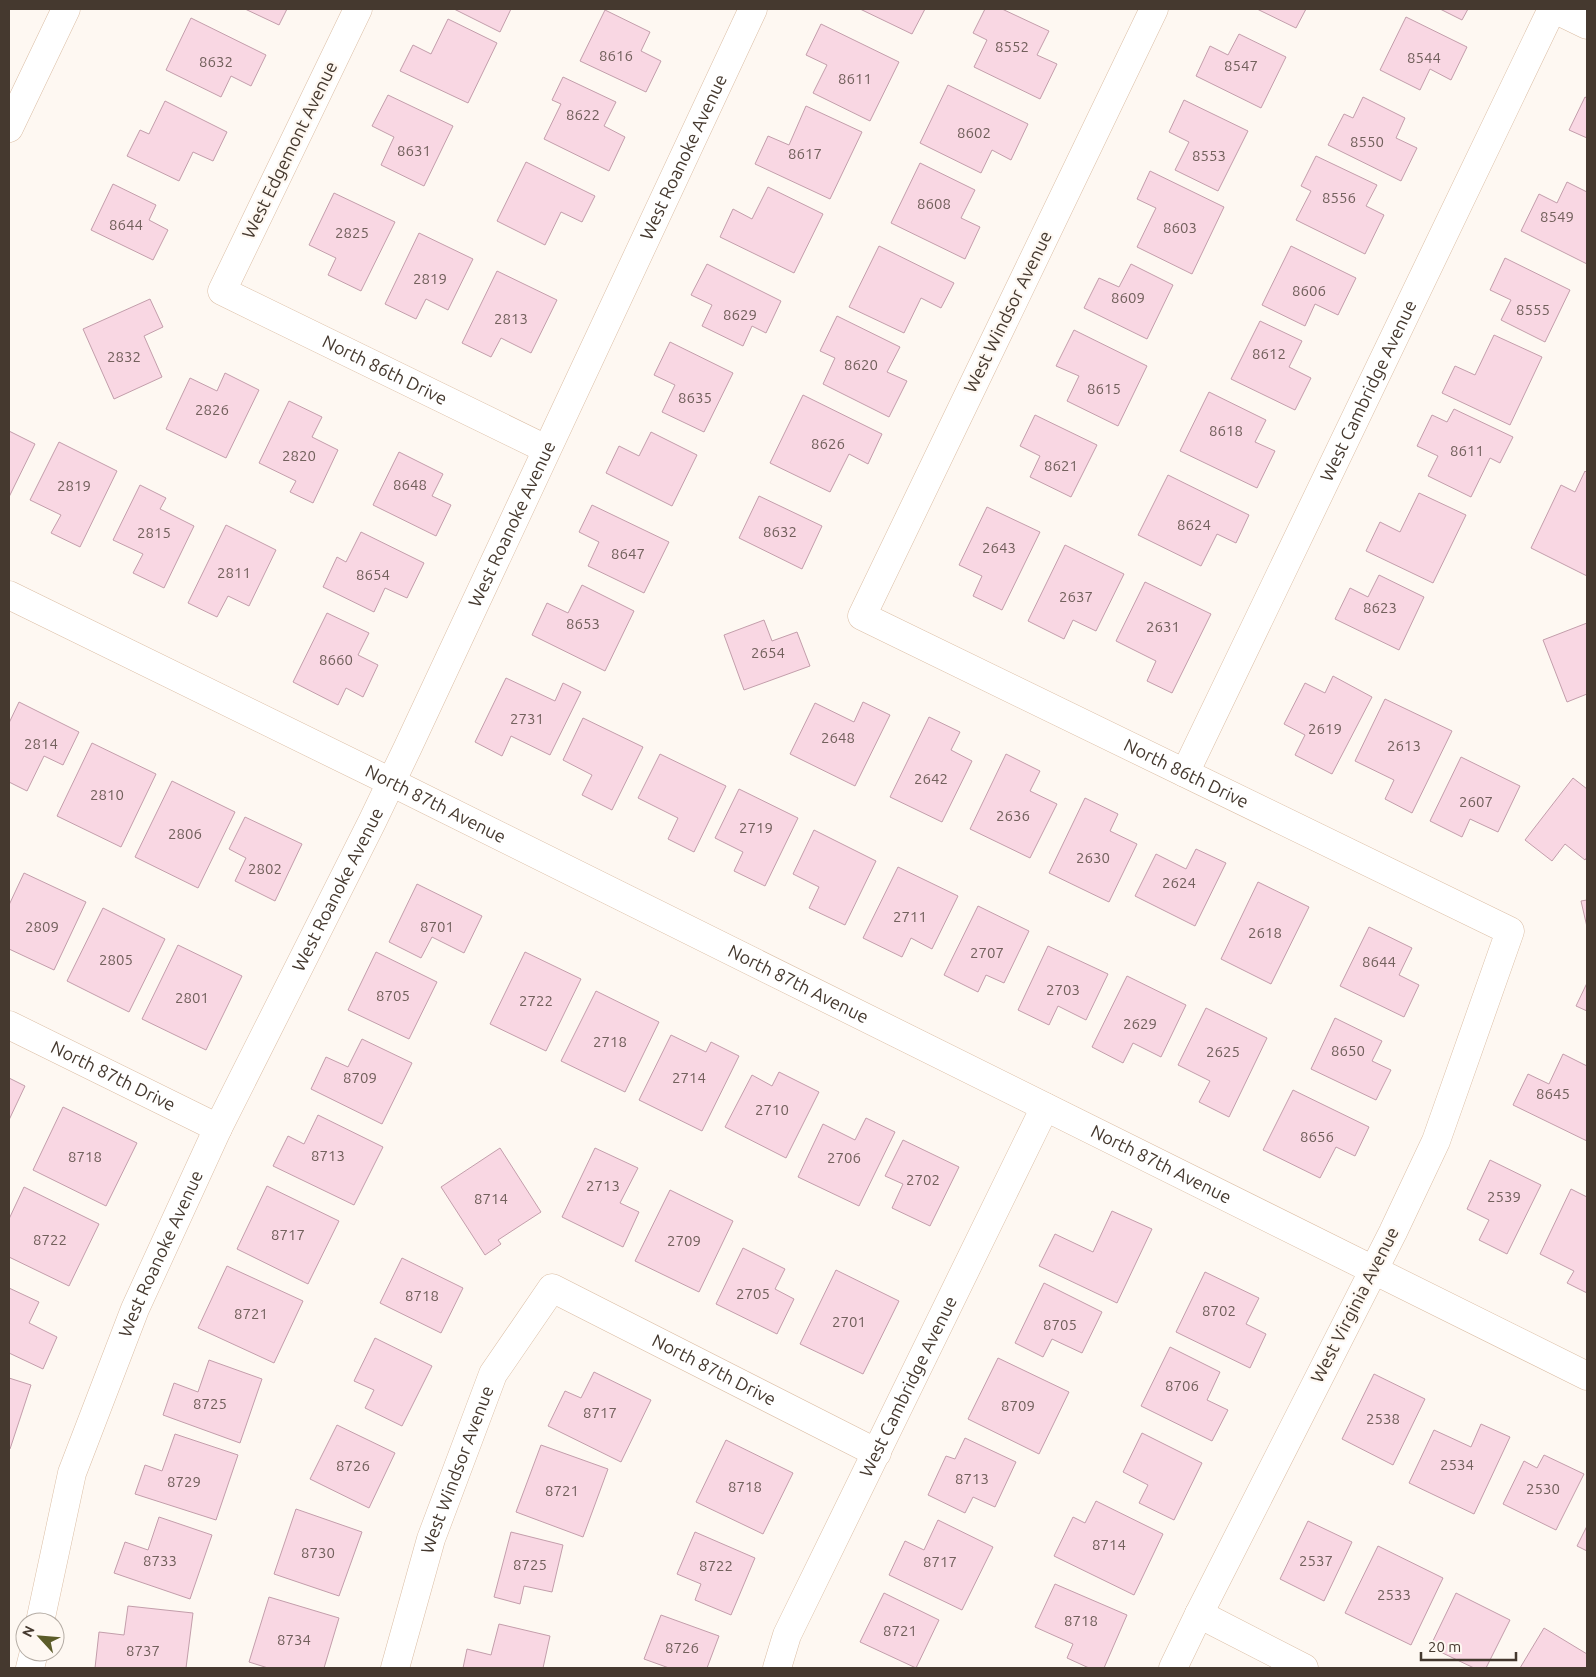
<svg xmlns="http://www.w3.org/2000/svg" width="1596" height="1677" font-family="Ubuntu,sans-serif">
  <rect width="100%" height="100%" fill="#fef8f2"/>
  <!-- building -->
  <path fill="#f9d7e3" stroke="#c39eab" d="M245 9H287L279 25Z
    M454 9H511L500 32Z
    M860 9H925L912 34Z
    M985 9H1002L1049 31 1037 55 1057 64 1040 99 974 67 987 40 973 33Z
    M1257 9H1306L1296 28Z
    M1440 9H1468L1462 20Z
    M605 10 650 32 641 51 661 61 646 92 580 61Z
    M1406 17 1467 47 1451 80 1430 69 1420 90 1380 70Z
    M191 18 266 55 251 86 231 76 221 97 166 70Z
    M448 19 497 43 468 103 400 71 413 45 431 54Z
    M821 24 899 62 870 121 813 93 827 65 806 55Z
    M1239 34 1286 57 1261 108 1196 76 1210 46 1228 55Z
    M563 77 616 102 604 126 625 137 609 171 544 139 561 104 552 100Z
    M948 85 1028 124 1011 160 992 150 981 173 920 143Z
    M388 95 453 126 424 186 381 165 394 137 372 126Z
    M1363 97 1405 118 1396 138 1417 148 1401 181 1328 145 1344 114 1353 118Z
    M1585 97 1587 98V138L1569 130Z
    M1184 100 1248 131 1218 191 1175 170 1189 142 1169 132Z
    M165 101 227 132 213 161 193 152 179 181 127 156 140 130 149 134Z
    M806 106 862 132 830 199 755 164 768 136 789 145Z
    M1316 156 1377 185 1366 206 1384 215 1365 254 1296 220 1311 191 1301 186Z
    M526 162 595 196 582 222 561 212 545 245 497 221Z
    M920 163 975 190 961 218 980 227 965 259 891 223Z
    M1150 171 1224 207 1192 274 1137 247 1156 208 1137 199Z
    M1567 182 1587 192V264L1521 231 1539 194 1557 203Z
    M113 184 156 205 149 220 168 230 153 260 91 230Z
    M768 187 823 214 794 273 720 237 733 209 752 219Z
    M334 193 395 222 361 291 328 275 336 258 309 245Z
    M419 233 473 259 448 310 426 299 416 319 385 304Z
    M879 246 954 283 941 308 921 298 904 333 849 307Z
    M1291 246 1356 278 1338 315 1315 304 1305 326 1262 305Z
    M1505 258 1570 290 1545 342 1501 320 1511 300 1490 290Z
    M707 264 781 301 766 333 752 326 743 346 702 326 712 305 691 295Z
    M1131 264 1173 285 1147 339 1084 308 1099 278 1119 287Z
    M497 271 557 300 531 353 501 338 491 357 462 343Z
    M150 299 163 327 144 336 162 377 114 399 83 329Z
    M837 316 900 347 887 372 907 381 889 417 823 384 835 358 820 351Z
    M1260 321 1302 341 1289 367 1311 378 1295 410 1231 379Z
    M1074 330 1147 366 1118 426 1067 401 1079 376 1056 366Z
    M1494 335 1542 357 1510 425 1442 393 1455 366 1475 375Z
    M670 342 733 373 704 432 662 412 675 385 654 375Z
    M225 373 259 390 226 458 166 429 190 378 217 391Z
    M1209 392 1266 420 1255 442 1275 451 1257 488 1180 451Z
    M803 395 882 434 868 464 849 454 830 492 770 463Z
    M289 401 322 417 312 437 338 450 313 503 290 492 296 481 259 463Z
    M1454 409 1513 437 1500 463 1490 458 1471 497 1428 476 1438 456 1417 446 1432 415 1447 422Z
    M1035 415 1097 445 1071 497 1030 477 1040 456 1020 446Z
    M9 431 35 444 9 497Z
    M651 432 697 455 672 506 606 473 619 446 639 456Z
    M59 442 117 471 80 547 51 533 61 515 30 500Z
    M399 452 443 474 432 496 451 505 436 536 373 505Z
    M1585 471 1587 473V576L1531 548 1561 485 1575 492Z
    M1168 475 1249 515 1236 543 1217 534 1201 566 1138 535Z
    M140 485 166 498 160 509 194 526 164 588 133 573 143 554 113 540Z
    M1419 493 1466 515 1433 583 1366 551 1380 522 1400 532Z
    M759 496 822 526 802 569 739 538Z
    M592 505 669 542 644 593 588 566 599 542 579 532Z
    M987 507 1040 532 1002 610 973 596 982 576 959 565Z
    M226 525 276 550 249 606 228 596 217 617 188 603Z
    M361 532 424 563 407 598 385 588 374 612 323 587 337 557 346 562Z
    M1065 545 1124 574 1096 631 1073 620 1064 639 1028 621Z
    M1379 575 1424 597 1399 650 1335 619 1350 588 1368 597Z
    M1145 582 1211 614 1172 693 1147 681 1156 661 1116 641Z
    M582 585 634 611 605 671 532 635 547 603 568 613Z
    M327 613 369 633 358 655 378 665 363 697 346 688 338 705 293 682Z
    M764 620 772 641 797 632 810 666 744 690 724 635Z
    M1587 623V694L1567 702 1543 640Z
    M1333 676 1372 697 1332 774 1295 755 1305 735 1284 724 1305 683 1325 693Z
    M506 678 555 701 563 683 581 692 550 755 511 736 502 756 475 742Z
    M1385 699 1452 731 1412 813 1385 799 1394 780 1355 761Z
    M19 702 79 732 63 765 44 756 27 791 9 782V723Z
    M863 702 890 715 855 786 790 754 815 703 854 722Z
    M929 717 960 732 951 750 972 761 942 822 890 797Z
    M583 718 643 747 612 810 582 795 592 775 563 760Z
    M92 743 156 774 121 847 57 816Z
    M660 754 726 786 694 852 668 839 678 818 638 798Z
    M1006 754 1040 771 1030 791 1057 804 1030 858 970 829Z
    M1461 757 1520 786 1498 832 1470 819 1462 837 1430 821Z
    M1573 778 1587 789V857L1585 860 1565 844 1552 861 1525 840Z
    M172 781 235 812 198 888 135 857Z
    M739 789 798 818 765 886 734 871 743 852 715 838Z
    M1085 798 1118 814 1110 831 1137 844 1109 902 1049 873Z
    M245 817 302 844 275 901 235 881 246 858 229 849Z
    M814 830 876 861 845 925 809 908 819 887 793 874Z
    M1196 849 1226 863 1195 926 1135 896 1156 854 1186 869Z
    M898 867 958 896 932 949 911 938 902 957 863 938Z
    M24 873 86 902 54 970 9 949V905Z
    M1258 882 1309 907 1271 984 1221 959Z
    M417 884 482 916 464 953 432 937 421 958 389 942Z
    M1587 900V927L1581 901Z
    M978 906 1029 931 1004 983 986 975 978 992 944 975Z
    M103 908 165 939 129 1012 67 981Z
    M1369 927 1412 948 1399 975 1419 985 1404 1017 1340 986Z
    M178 945 242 976 206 1050 142 1019Z
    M1048 946 1108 974 1086 1020 1058 1006 1049 1025 1018 1010Z
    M376 952 437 982 409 1039 348 1010Z
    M525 952 581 979 546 1051 490 1024Z
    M1127 976 1186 1005 1161 1057 1133 1043 1123 1063 1092 1047Z
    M1587 983V1011L1576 1006Z
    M596 991 659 1022 625 1092 561 1061Z
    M1206 1008 1267 1038 1229 1117 1199 1102 1210 1081 1178 1065Z
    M1335 1018 1382 1041 1372 1061 1391 1070 1376 1100 1311 1069Z
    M671 1035 706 1052 711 1042 739 1056 702 1131 639 1100Z
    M362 1039 412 1063 382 1124 311 1089 326 1057 348 1067Z
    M1563 1054 1587 1066V1141L1513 1105 1528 1074 1549 1084Z
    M779 1072 819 1092 786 1158 725 1127 752 1075 772 1086Z
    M9 1078 25 1086 9 1120Z
    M1293 1090 1369 1127 1355 1156 1336 1147 1320 1178 1263 1150Z
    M63 1107 137 1143 106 1206 33 1170Z
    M318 1115 383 1147 354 1205 273 1166 288 1136 304 1144Z
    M866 1118 895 1132 859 1206 798 1177 823 1124 855 1140Z
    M903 1140 959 1167 930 1226 892 1208 903 1184 885 1176Z
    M500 1148 541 1212 498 1240 501 1244 485 1255 441 1187Z
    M595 1148 638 1168 620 1203 639 1212 623 1247 562 1217Z
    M1490 1160 1541 1185 1507 1254 1479 1240 1489 1220 1467 1209Z
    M267 1186 339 1221 308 1284 237 1249Z
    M24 1187 99 1224 69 1286 9 1257V1219Z
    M1571 1189 1587 1197V1293L1567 1283 1574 1271 1540 1254Z
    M670 1190 733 1221 699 1292 635 1261Z
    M1112 1211 1152 1229 1117 1303 1039 1266 1055 1234 1093 1252Z
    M743 1248 785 1269 775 1289 794 1299 777 1334 716 1304Z
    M402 1258 463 1288 441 1333 380 1303Z
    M227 1266 303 1301 274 1363 198 1328Z
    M836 1270 899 1301 863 1374 800 1344Z
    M1205 1272 1259 1298 1246 1324 1266 1334 1250 1368 1176 1332Z
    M1044 1283 1102 1312 1082 1353 1052 1339 1043 1357 1015 1343Z
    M9 1288 39 1302 29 1323 57 1337 43 1369 9 1353Z
    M375 1338 432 1366 402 1426 365 1408 374 1390 354 1381Z
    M1170 1347 1220 1372 1207 1400 1228 1410 1212 1441 1141 1406Z
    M998 1358 1069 1392 1039 1454 968 1419Z
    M209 1360 262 1379 240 1443 163 1415 174 1383 198 1392Z
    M594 1372 651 1400 621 1462 548 1426 565 1391 581 1398Z
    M1374 1374 1425 1399 1393 1465 1342 1439Z
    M9 1378 31 1385 10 1449 9 1448Z
    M1481 1424 1510 1437 1474 1514 1409 1483 1434 1430 1471 1447Z
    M337 1425 395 1453 369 1508 310 1479Z
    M1142 1433 1202 1463 1174 1520 1139 1503 1148 1485 1123 1472Z
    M175 1434 238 1455 216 1520 135 1494 145 1465 162 1471Z
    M965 1438 1016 1462 995 1507 973 1497 965 1513 928 1495 946 1456 955 1459Z
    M726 1440 793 1473 763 1534 696 1502Z
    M541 1445 608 1469 583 1537 516 1512Z
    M1544 1455 1584 1474 1556 1530 1503 1504 1524 1461 1537 1468Z
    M1096 1501 1163 1534 1134 1595 1054 1556 1073 1517 1085 1523Z
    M296 1509 362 1532 339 1596 274 1574Z
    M159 1517 212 1535 190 1599 114 1573 125 1542 148 1550Z
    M938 1520 993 1547 962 1610 889 1575 905 1541 924 1550Z
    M1308 1521 1352 1542 1324 1601 1280 1579Z
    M1587 1526V1551L1577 1546Z
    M511 1532 563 1545 552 1592 524 1586 520 1604 494 1597Z
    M695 1532 755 1558 731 1615 695 1600 701 1584 677 1574Z
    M1378 1546 1443 1578 1411 1645 1345 1613Z
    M1055 1584 1127 1615 1104 1668H1089L1067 1658 1073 1644 1035 1627Z
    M884 1593 939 1620 916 1668 860 1642Z
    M1456 1593 1510 1620 1486 1668H1474L1430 1647Z
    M269 1597 339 1618 324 1668H268L249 1662Z
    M128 1606 193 1613 186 1668H95L99 1632 124 1635Z
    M661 1615 719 1636 707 1668H669L644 1659Z
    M499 1624 550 1636 543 1668H463L467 1649 491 1655Z
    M1544 1628 1587 1654V1668H1520Z"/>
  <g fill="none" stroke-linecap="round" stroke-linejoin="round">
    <!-- minor casing -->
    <g stroke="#dbbea5" stroke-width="29">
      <g id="minor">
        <path id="s1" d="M358 9 222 291 546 449"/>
        <path id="s2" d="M1154 9 862 616 1510 931 1436 1141 1393 1232 1199 1614 1173 1668"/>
        <path d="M1554 9 1587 25"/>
        <path id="s3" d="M1185 773 1552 9"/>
        <path id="s4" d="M9 1025 218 1128"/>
        <path d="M1199 1614 1304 1668"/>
        <path id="s5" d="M40 1622 72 1473 135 1309 218 1128 372 822 408 747 753 9"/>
        <path d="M30 1668 34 1652"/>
        <path id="s6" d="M395 1668 431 1539 493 1374 552 1288 877 1453"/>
        <path id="s7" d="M777 1668 787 1635 1045 1107"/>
      </g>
    </g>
    <!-- tertiary casing -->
    <g stroke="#dbbea5" stroke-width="29">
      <g id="tertiary">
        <path id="s8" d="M9 595 391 782 1587 1376"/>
      </g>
    </g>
    <!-- secondary casing -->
    <g stroke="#dbbea5" stroke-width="29">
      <path id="secondary" d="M9 128 66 9"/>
    </g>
    <!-- minor -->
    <use href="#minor" stroke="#fff" stroke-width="28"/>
    <!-- tertiary -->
    <use href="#tertiary" stroke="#fff" stroke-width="28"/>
    <!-- secondary -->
    <use href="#secondary" stroke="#fff" stroke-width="28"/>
  </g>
  <g text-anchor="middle" stroke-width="4.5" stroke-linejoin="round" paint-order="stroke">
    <!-- number labels -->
    <g font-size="15" fill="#72605c">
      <text x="1012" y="52">8552</text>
      <text x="616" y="61">8616</text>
      <text x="1424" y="63">8544</text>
      <text x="216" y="67">8632</text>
      <text x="1241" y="71">8547</text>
      <text x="855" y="84">8611</text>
      <text x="583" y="120">8622</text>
      <text x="974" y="138">8602</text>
      <text x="1367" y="147">8550</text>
      <text x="414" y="156">8631</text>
      <text x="805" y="159">8617</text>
      <text x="1209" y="161">8553</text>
      <text x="1339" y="203">8556</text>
      <text x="934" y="209">8608</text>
      <text x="1557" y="222">8549</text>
      <text x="126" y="230">8644</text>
      <text x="1180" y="233">8603</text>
      <text x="352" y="238">2825</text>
      <text x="430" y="284">2819</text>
      <text x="1309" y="296">8606</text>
      <text x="1128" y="303">8609</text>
      <text x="1533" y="315">8555</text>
      <text x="740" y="320">8629</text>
      <text x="511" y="324">2813</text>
      <text x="1269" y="359">8612</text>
      <text x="124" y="362">2832</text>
      <text x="861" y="370">8620</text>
      <text x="1104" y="394">8615</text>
      <text x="695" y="403">8635</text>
      <text x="212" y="415">2826</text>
      <text x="1226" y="436">8618</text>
      <text x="828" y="449">8626</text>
      <text x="1467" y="456">8611</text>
      <text x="299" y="461">2820</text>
      <text x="1061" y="471">8621</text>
      <text x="410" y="490">8648</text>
      <text x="74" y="491">2819</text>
      <text x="1194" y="530">8624</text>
      <text x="780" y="537">8632</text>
      <text x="154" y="538">2815</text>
      <text x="999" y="553">2643</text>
      <text x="628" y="559">8647</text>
      <text x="234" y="578">2811</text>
      <text x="373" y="580">8654</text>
      <text x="1076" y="602">2637</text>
      <text x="1380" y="613">8623</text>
      <text x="583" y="629">8653</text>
      <text x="1163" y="632">2631</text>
      <text x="768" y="658">2654</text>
      <text x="336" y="665">8660</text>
      <text x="527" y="724">2731</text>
      <text x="1325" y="734">2619</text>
      <text x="838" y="743">2648</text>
      <text x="41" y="749">2814</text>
      <text x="1404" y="751">2613</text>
      <text x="931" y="784">2642</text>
      <text x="107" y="800">2810</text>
      <text x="1476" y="807">2607</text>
      <text x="1013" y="821">2636</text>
      <text x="756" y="833">2719</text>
      <text x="185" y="839">2806</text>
      <text x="1093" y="863">2630</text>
      <text x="265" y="874">2802</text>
      <text x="1179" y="888">2624</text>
      <text x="910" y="922">2711</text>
      <text x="42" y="932">2809</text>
      <text x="437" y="932">8701</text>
      <text x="1265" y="938">2618</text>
      <text x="987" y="958">2707</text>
      <text x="116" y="965">2805</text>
      <text x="1379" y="967">8644</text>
      <text x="1063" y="995">2703</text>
      <text x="393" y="1001">8705</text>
      <text x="192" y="1003">2801</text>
      <text x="536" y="1006">2722</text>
      <text x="1140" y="1029">2629</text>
      <text x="610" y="1047">2718</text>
      <text x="1348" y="1056">8650</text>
      <text x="1223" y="1057">2625</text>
      <text x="360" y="1083">8709</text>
      <text x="689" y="1083">2714</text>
      <text x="1553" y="1099">8645</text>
      <text x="772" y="1115">2710</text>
      <text x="1317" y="1142">8656</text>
      <text x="328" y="1161">8713</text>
      <text x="85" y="1162">8718</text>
      <text x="844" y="1163">2706</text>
      <text x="923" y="1185">2702</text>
      <text x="603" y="1191">2713</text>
      <text x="1504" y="1202">2539</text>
      <text x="491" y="1204">8714</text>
      <text x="288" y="1240">8717</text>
      <text x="50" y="1245">8722</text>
      <text x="684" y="1246">2709</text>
      <text x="753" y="1299">2705</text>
      <text x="422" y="1301">8718</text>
      <text x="1219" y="1316">8702</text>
      <text x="251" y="1319">8721</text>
      <text x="849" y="1327">2701</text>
      <text x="1060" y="1330">8705</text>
      <text x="1182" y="1391">8706</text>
      <text x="210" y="1409">8725</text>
      <text x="1018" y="1411">8709</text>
      <text x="600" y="1418">8717</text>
      <text x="1383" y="1424">2538</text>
      <text x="1457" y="1470">2534</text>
      <text x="353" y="1471">8726</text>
      <text x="972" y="1484">8713</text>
      <text x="184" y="1487">8729</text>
      <text x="745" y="1492">8718</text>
      <text x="1543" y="1494">2530</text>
      <text x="562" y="1496">8721</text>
      <text x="1109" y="1550">8714</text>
      <text x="318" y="1558">8730</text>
      <text x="160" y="1566">8733</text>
      <text x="1316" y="1566">2537</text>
      <text x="940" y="1567">8717</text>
      <text x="530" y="1570">8725</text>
      <text x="716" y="1571">8722</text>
      <text x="1394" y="1600">2533</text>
      <text x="1081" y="1626">8718</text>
      <text x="900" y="1636">8721</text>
      <text x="294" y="1645">8734</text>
      <text x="682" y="1653">8726</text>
      <text x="143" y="1656">8737</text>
    </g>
    <!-- street labels -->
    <g font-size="18" fill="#45392f" stroke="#fef8f2">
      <text transform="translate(290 150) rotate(-64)" y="6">West Edgemont Avenue</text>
      <text dy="6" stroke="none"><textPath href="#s5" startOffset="1604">West Roanoke Avenue</textPath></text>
      <text transform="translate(1008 312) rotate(-64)" y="6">West Windsor Avenue</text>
      <text dy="6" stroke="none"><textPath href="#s1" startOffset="494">North 86th Drive</textPath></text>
      <text dy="6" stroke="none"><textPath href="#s3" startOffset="424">West Cambridge Avenue</textPath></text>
      <text dy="6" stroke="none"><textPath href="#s5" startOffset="1199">West Roanoke Avenue</textPath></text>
      <text dy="6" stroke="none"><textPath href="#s2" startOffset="1034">North 86th Drive</textPath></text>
      <text dy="6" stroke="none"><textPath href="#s8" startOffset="475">North 87th Avenue</textPath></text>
      <text dy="6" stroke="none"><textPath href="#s5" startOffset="794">West Roanoke Avenue</textPath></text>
      <text dy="6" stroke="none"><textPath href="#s8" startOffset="880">North 87th Avenue</textPath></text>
      <text dy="6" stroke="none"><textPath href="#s4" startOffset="116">North 87th Drive</textPath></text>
      <text dy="6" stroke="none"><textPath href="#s8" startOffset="1285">North 87th Avenue</textPath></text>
      <text dy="6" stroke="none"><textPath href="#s5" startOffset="389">West Roanoke Avenue</textPath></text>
      <text transform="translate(1355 1305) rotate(-63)" y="6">West Virginia Avenue</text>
      <text dy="6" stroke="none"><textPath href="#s6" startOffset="596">North 87th Drive</textPath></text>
      <text dy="6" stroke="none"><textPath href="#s7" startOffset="311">West Cambridge Avenue</textPath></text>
      <text dy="6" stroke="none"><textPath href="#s6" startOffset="208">West Windsor Avenue</textPath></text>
    </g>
  </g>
  <!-- border -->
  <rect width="1596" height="1677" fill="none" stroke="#45392f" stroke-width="20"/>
  <!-- north arrow -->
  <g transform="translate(40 1637) rotate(296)"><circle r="24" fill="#fef8f2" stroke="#b4aca4"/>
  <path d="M0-4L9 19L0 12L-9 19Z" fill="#5b5c29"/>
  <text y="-8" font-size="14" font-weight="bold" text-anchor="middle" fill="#45392f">N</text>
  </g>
  <!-- scale -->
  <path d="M1421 1652v8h95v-8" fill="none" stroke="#45392f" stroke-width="2.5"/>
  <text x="1428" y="1652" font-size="15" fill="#45392f" stroke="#fef8f2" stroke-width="4" paint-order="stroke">20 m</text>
</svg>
